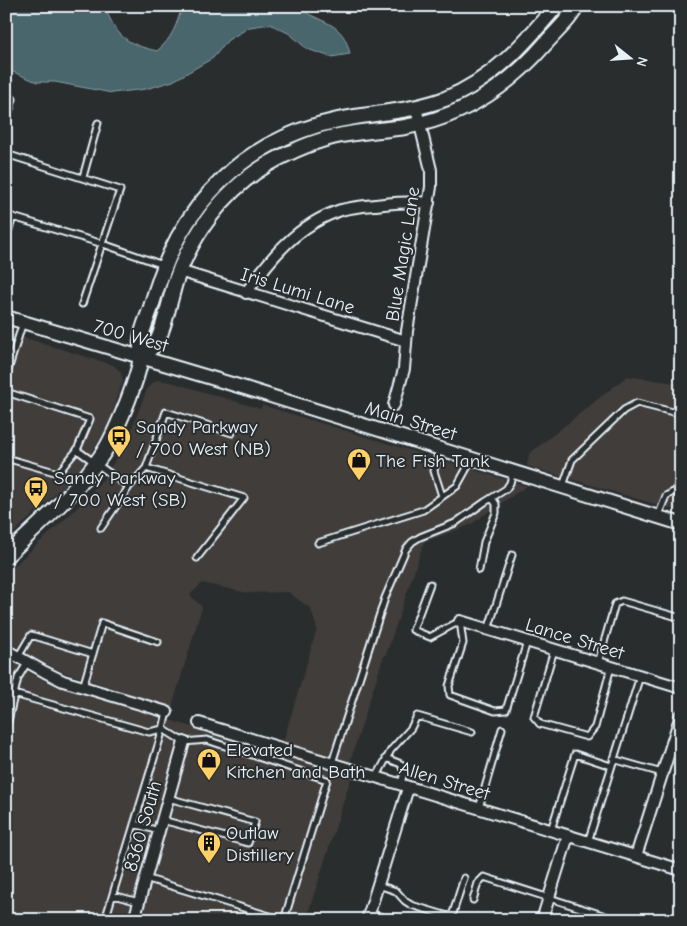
<svg xmlns="http://www.w3.org/2000/svg" width="687" height="926" font-family="'Comic Neue',sans-serif">
  <rect width="100%" height="100%" fill="#2a2d2e"/>
  <filter id="ink" filterUnits="userSpaceOnUse"><feTurbulence type="fractalNoise" baseFrequency=".02" numOctaves="2"/><feDisplacementMap in="SourceGraphic" scale="10" xChannelSelector="R" yChannelSelector="G"/><feConvolveMatrix kernelMatrix="1 2 1 2 8 2 1 2 1" color-interpolation-filters="sRGB"/></filter>
  <g filter="url(#ink)">
    <!-- built -->
    <path fill="#3f3d3a" d="M6 332 113 365 121 372 123 381 108 426 84 465 69 481 6 540Z
      M627 376 681 384V512L527 466 529 454Z
      M158 380 171 382 261 409 262 405 527 486 491 510 470 525 424 542 386 655H384L350 762 283 742 317 629 311 609 288 592 248 593 202 583 190 595 202 607 172 707 63 672 33 658 6 640V573L77 508 103 479 126 443 147 389 151 384Z
      M6 658 35 676 62 688 346 773 351 778 306 920H6Z"/>
    <!-- water -->
    <path fill="#49666d" stroke="#899ea5" d="M6 6H103C109 15 113 27 120 34 129 44 144 48 157 51 172 39 177 24 182 6H297C320 25 343 19 350 54L331 57 307 49 290 34 270 24 250 27 228 40 213 58 173 81 146 89 112 93 55 82H37L6 69Z"/>
    <g fill="none" stroke-linecap="round" stroke-linejoin="round">
      <!-- service casing -->
      <g stroke="#e8f1f8" stroke-width="9">
        <path id="service" d="M6 122 13 99
          M6 154 120 190 82 304
          M83 177 98 123
          M6 215 103 244 163 265
          M6 238 13 217
          M6 377 23 322
          M6 392 90 419 77 450 58 473 6 458
          M439 449 434 471 442 496
          M77 450 129 487 101 528
          M146 468 244 498 197 558
          M563 486 572 460 624 410 637 403 681 414
          M129 487 146 468 166 412 232 433
          M658 516 666 496 675 491 681 478
          M318 543 423 510 457 486 472 459
          M479 570 484 542 496 513V504L492 498
          M430 584 413 630 430 637 460 621 463 643 449 686 450 695 495 711 506 710 527 642
          M488 630 512 555
          M554 650 534 717 540 724 587 737 595 727 611 667
          M18 657 31 635 93 654
          M598 663 615 604 622 601 681 618
          M83 687 102 623 158 642
          M14 694 149 732 163 729 105 920
          M167 712 163 729 184 742 207 740 327 780 284 920
          M6 730 18 678 27 663
          M386 758 401 764 404 773 400 786
          M613 759 662 773
          M332 763 385 598 406 549 412 542 420 537 455 523 485 502 506 489 510 483 513 472
          M376 778 391 750 411 728 417 716 472 732
          M479 808 502 729
          M162 820 248 843 255 822 168 798
          M134 824 159 831
          M551 830 575 754 611 766
          M588 842 640 676
          M145 878 283 920
          M378 885 396 891 405 901 411 905 448 916 453 913 464 878
          M113 895 139 902
          M473 900 478 883 484 877 618 920
          M369 913 392 920"/>
      </g>
      <!-- minor casing -->
      <g stroke="#e8f1f8" stroke-width="14">
        <path id="minor" d="M179 271 406 341
          M246 293C270 258 298 224 341 210 352 207 364 206 375 205 394 203 411 201 429 203
          M394 405 404 369 407 331 431 187V170L416 108
          M460 621 681 688
          M6 650 45 672 63 681 167 712
          M199 723 681 870
          M636 856 681 715
          M134 920 184 742
          M367 920 408 788
          M542 920 568 836"/>
      </g>
      <!-- tertiary casing -->
      <g stroke="#e8f1f8" stroke-width="16">
        <path id="tertiary" d="M6 317 245 388 681 524"/>
      </g>
      <!-- secondary casing -->
      <g stroke="#e8f1f8" stroke-width="18">
        <path id="secondary" d="M141 357C146 353 151 349 155 344 162 337 171 296 175 283 191 235 224 190 268 164 291 151 316 140 342 135 363 131 384 130 405 127 462 117 508 87 545 44 554 33 571 19 576 6
          M6 556C39 524 75 494 101 456 110 444 116 429 122 415 128 401 140 370 141 356 142 350 140 344 141 339 142 328 148 317 151 307 166 255 184 216 224 178 259 144 307 124 355 117 386 112 415 110 445 99 493 80 524 44 556 6"/>
      </g>
      <!-- service -->
      <use href="#service" stroke="#2a2d2e" stroke-width="5"/>
      <!-- minor -->
      <use href="#minor" stroke="#2a2d2e" stroke-width="10"/>
      <!-- tertiary -->
      <use href="#tertiary" stroke="#2a2d2e" stroke-width="12"/>
      <!-- secondary -->
      <use href="#secondary" stroke="#2a2d2e" stroke-width="14"/>
    </g>
  </g>
  <!-- icons -->
  <defs>
    <g id="bus-pin" transform="scale(1.25)"><path d="M0 17L-7.5 6A9.5 9.5 0 1 1 7.5 6Z" fill="#ffd166" stroke="#2a2d2e"/><path d="M-5-6H5V4H4V6H2V4H-2V6H-4V4H-5ZM-3.5-4V0h7V-4ZM-3.5 1.2v1.5H-2V1.2ZM2 1.2v1.5H3.5V1.2Z" fill="#111"/></g>
    <g id="shop-pin" transform="scale(1.25)"><path d="M0 17L-7.5 6A9.5 9.5 0 1 1 7.5 6Z" fill="#ffd166" stroke="#2a2d2e"/><path d="M-5-2.5h2.3a2.7 3.5 0 0 1 5.4 0H5L5.5 6h-11ZM-1.5-2.5h3a1.5 2.3 0 0 0-3 0Z" fill="#111"/></g>
    <g id="building-pin" transform="scale(1.25)"><path d="M0 17L-7.5 6A9.5 9.5 0 1 1 7.5 6Z" fill="#ffd166" stroke="#2a2d2e"/><path d="M-4-6H4V6H1V3H-1V6H-4ZM-2.5-4.3h1.7v1.8h-1.7ZM.8-4.3h1.7v1.8H.8ZM-2.5-1h1.7V.8h-1.7ZM.8-1h1.7V.8H.8Z" fill="#111"/></g>
  </defs>
  <g fill-rule="evenodd">
    <use href="#bus-pin" x="119" y="437"/>
    <use href="#shop-pin" x="359" y="460"/>
    <use href="#bus-pin" x="36" y="488"/>
    <use href="#shop-pin" x="209" y="760"/>
    <use href="#building-pin" x="209" y="843"/>
  </g>
  <g text-anchor="middle" stroke-width="4" stroke-linejoin="round" paint-order="stroke">
    <!-- street labels -->
    <g font-size="19" fill="#e8f1f8" stroke="#2a2d2e">
      <text transform="translate(402 254) rotate(-81)" y="7">Blue Magic Lane</text>
      <text transform="translate(298 290) rotate(17)" y="7">Iris Lumi Lane</text>
      <text transform="translate(131 335) rotate(16)" y="7">700 West</text>
      <text transform="translate(411 420) rotate(17)" y="7">Main Street</text>
      <text transform="translate(575 638) rotate(17)" y="7">Lance Street</text>
      <text transform="translate(445 780) rotate(17)" y="7">Allen Street</text>
      <text transform="translate(142 826) rotate(-74)" y="7">8360 South</text>
    </g>
    <!-- poi labels -->
    <g font-size="19" fill="#e8f1f8" stroke="#2a2d2e" text-anchor="start">
      <text x="136" y="433">Sandy Parkway<tspan x="136" dy="22">/ 700 West (NB)</tspan></text>
      <text x="376" y="467">The Fish Tank</text>
      <text x="54" y="484">Sandy Parkway<tspan x="54" dy="22">/ 700 West (SB)</tspan></text>
      <text x="226" y="756">Elevated<tspan x="226" dy="22">Kitchen and Bath</tspan></text>
      <text x="226" y="839">Outlaw<tspan x="226" dy="22">Distillery</tspan></text>
    </g>
  </g>
  <!-- margin -->
  <rect width="687" height="926" fill="none" stroke="#2a2d2e" stroke-width="25"/>
  <rect x="12" y="12" width="662" height="901" fill="none" stroke="#e8f1f8" stroke-width="2" filter="url(#ink)"/>
  <!-- north arrow -->
  <g transform="translate(630 58) rotate(107)" stroke="#2a2d2e" stroke-width="4" paint-order="stroke">
  <path d="M0-4L9 19L0 12L-9 19Z" fill="#e8f1f8"/>
  <text y="-8" font-size="14" font-weight="bold" text-anchor="middle" fill="#e8f1f8">N</text>
  </g>
</svg>
